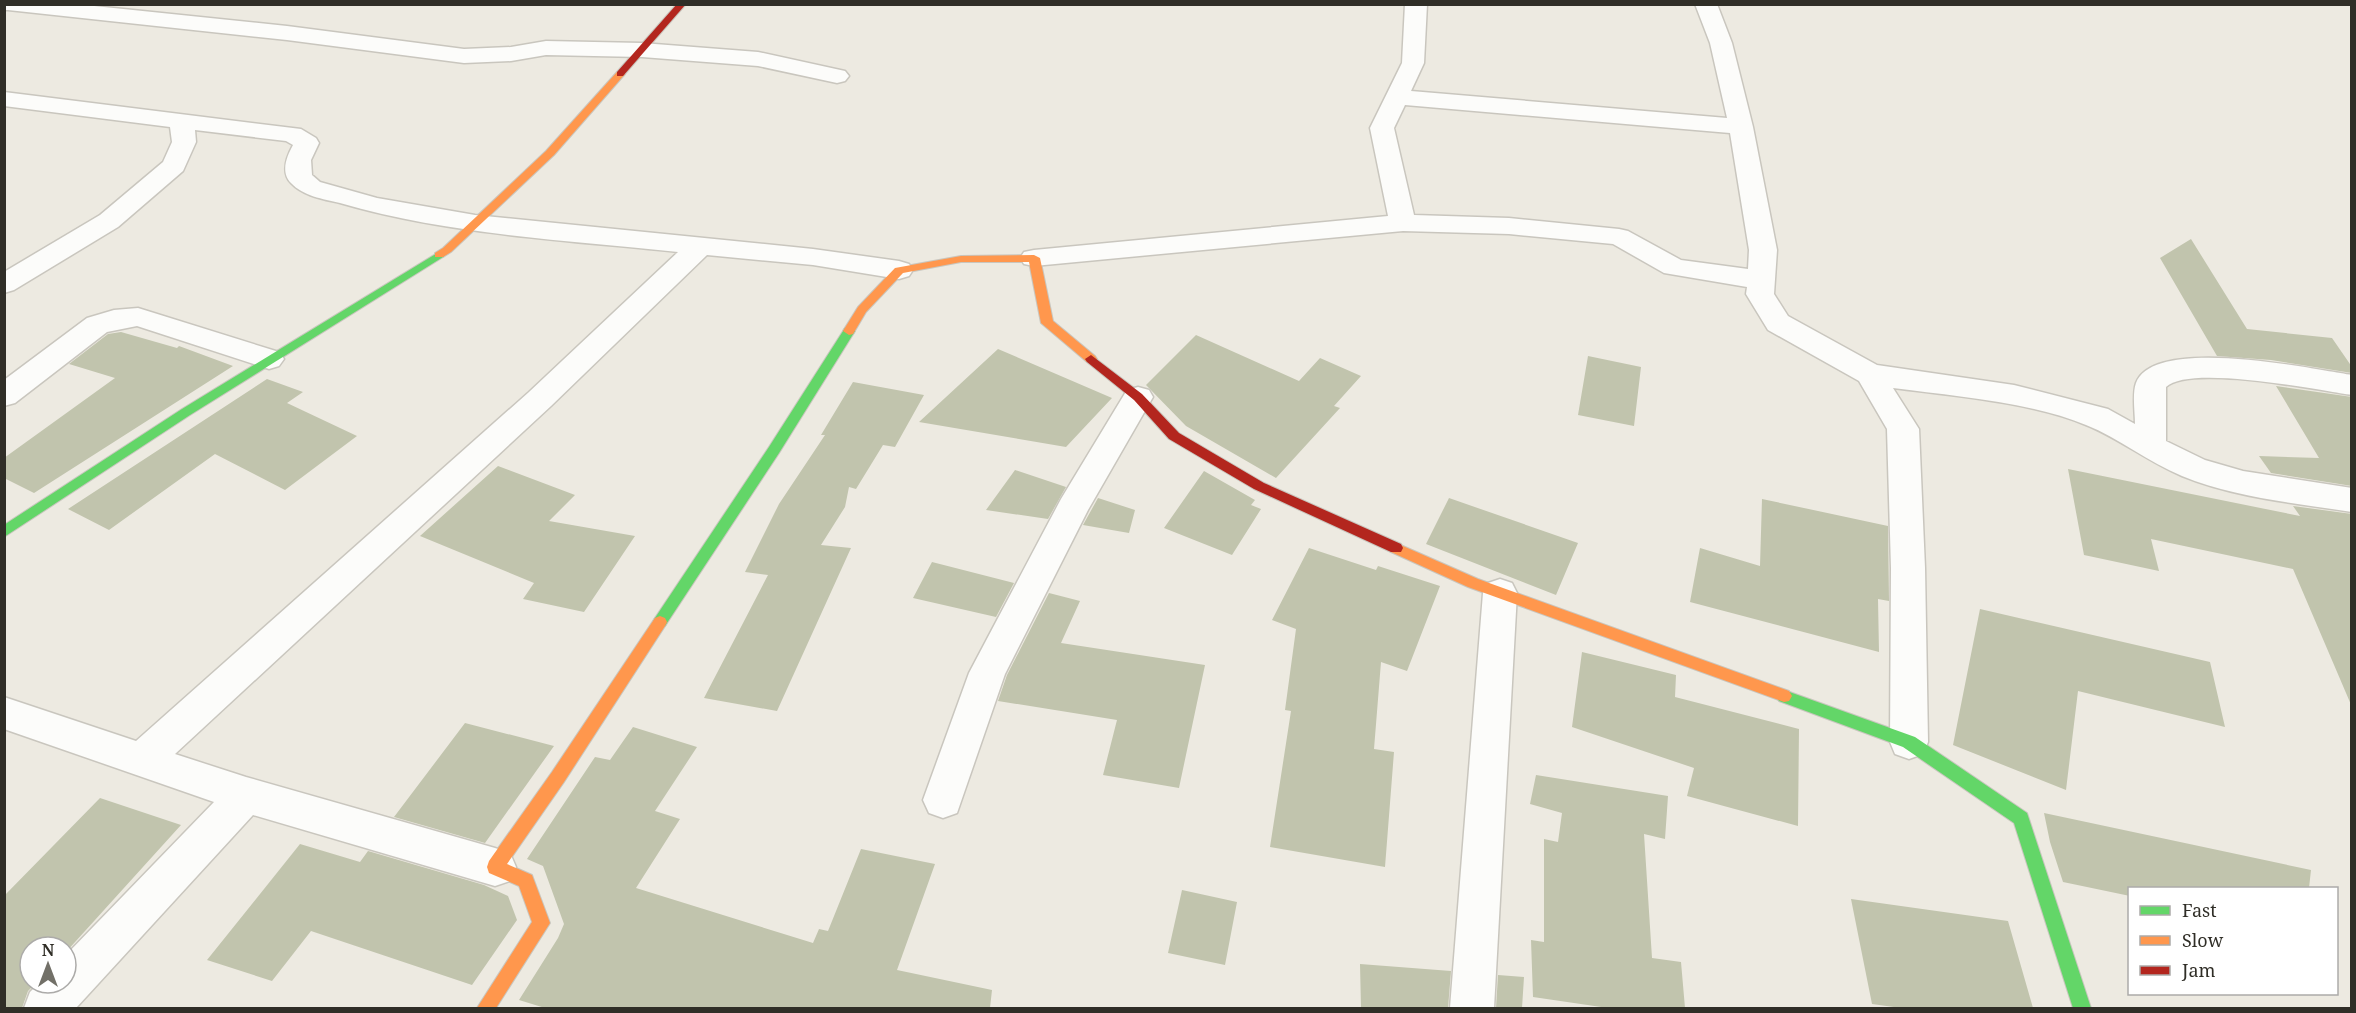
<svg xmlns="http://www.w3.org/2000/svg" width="2356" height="1013" font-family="'Noto Serif',serif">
  <rect width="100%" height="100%" fill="#edeae1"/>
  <!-- building -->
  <path fill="#c1c4ad" d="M2191 239 2247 329 2332 338 2352 367V373L2271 360 2217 356 2160 258Z
    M121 332 177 348 179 346 233 366 34 493 4 478V458L115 378 69 364 108 334Z
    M1196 335 1299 381 1320 358 1361 376 1334 406 1340 408 1276 478 1186 426 1146 385Z
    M998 349 1112 398 1066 447 919 422Z
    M1588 356 1641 367 1634 426 1578 415Z
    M267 379 303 392 287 403 357 436 285 490 215 454 109 530 68 509Z
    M853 382 924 395 895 447 883 445 856 489 849 487 845 507 821 545 851 548 777 711 704 698 768 575 745 572 779 504 825 435H821Z
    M2276 386 2352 397V486L2271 473 2259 456 2319 458Z
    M498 466 575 495 549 521 635 536 584 612 523 599 534 583 420 536Z
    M2068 469 2300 516 2293 506 2352 514V707L2293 569 2151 539 2159 571 2084 555Z
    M1015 470 1066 487 1048 519 986 510Z
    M1204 471 1255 500 1251 505 1261 509 1232 555 1164 528Z
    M1098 498 1135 510 1129 533 1083 525Z
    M1449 498 1578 543 1556 595 1426 544Z
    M1762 499 1888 526 1889 601 1878 599 1879 652 1690 602 1700 548 1760 566Z
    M1309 548 1376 570 1378 566 1440 586 1407 671 1381 662 1374 749 1394 752 1385 867 1270 847 1291 711 1285 710 1296 629 1272 620Z
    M932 562 1014 583 996 617 913 598Z
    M1049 593 1080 601 1061 643 1205 665 1179 788 1103 775 1117 720 998 701 1007 675Z
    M1980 609 2210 662 2225 727 2078 691 2066 790 1953 745Z
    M1582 652 1676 675 1675 697 1799 729 1798 826 1687 796 1694 768 1572 727Z
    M465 723 554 746 485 843 394 817Z
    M633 727 697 747 655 811 680 819 636 888 813 943 819 929 828 931 861 849 935 864 897 970 992 990 990 1008H545L519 1000 558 938 564 924 543 866 527 859 595 757 610 760Z
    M1536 775 1668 796 1665 839 1644 834 1652 958 1681 962 1685 1008H1608L1533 997 1531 940 1544 942V839L1558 842 1562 813 1530 804Z
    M100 798 181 825 66 952V947H30V983H36L28 991 22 1008H4V896Z
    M2044 813 2311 870 2309 888H2130V896L2063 882 2050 842Z
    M300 844 360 862 368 851 484 885 508 896 517 920 472 985 311 931 272 981 207 960Z
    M1182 890 1237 902 1225 965 1168 953Z
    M1851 899 2008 921 2033 1008H1901L1872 1004Z
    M1360 964 1451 971 1448 1008H1361Z
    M1498 975 1524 977 1522 1008H1496Z"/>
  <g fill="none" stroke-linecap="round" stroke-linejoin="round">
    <!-- street casing -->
    <g stroke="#c9c6be" stroke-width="3">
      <path id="street" d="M4 4H75L287 26 464 49 511 47 546 41 642 43 758 52 845 71 849 76 845 81 837 83 758 66 642 57 546 55 511 61 464 63 287 40 8 10H4Z
        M1405 4H1427L1424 63 1411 91 1727 118 1710 43 1695 4H1717L1732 43 1753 127 1777 250 1774 294 1788 316 1877 365 2014 385 2108 409 2135 424C2135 412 2132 394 2136 383 2154 335 2312 369 2352 375V395C2317 390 2189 364 2166 387V441L2205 460 2243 471 2352 488V512C2295 503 2236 498 2182 476 2148 462 2119 438 2086 425 2031 402 1953 396 1893 388L1919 429 1925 568 1928 742 1923 754 1909 759 1895 754 1890 742 1891 568 1887 429 1859 381 1768 330 1746 294 1747 287 1664 273 1613 244 1509 234 1403 231 1034 266 1024 264 1020 258 1024 252 1034 250 1388 216 1370 128 1402 63ZM1405 105 1730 133 1749 250 1748 269 1681 260 1628 231 1619 229 1509 218 1414 215 1394 128Z
        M4 92 301 129 316 138 319 143 311 160 312 175 320 182 377 198 475 215 813 249 899 261 909 264 913 270 909 276 899 279 813 265 707 255 551 406 175 754 246 777 495 848 510 853 516 867 510 881 495 886 253 815 76 1008H24L30 992 39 983H66V955L214 802 4 729V697L136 741 529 392 678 252C566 240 450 235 340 203 323 199 303 196 291 183 280 172 287 156 293 145L286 141 195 130 196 142 183 171 118 227 14 290 4 293V272L100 215 163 162 172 142 170 127 4 106Z
        M138 308 279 352 284 359 279 366 269 369 137 326 107 332 15 403 4 406V380L87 318 114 310Z
        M1138 387 1149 390 1153 397 1088 510 1005 674 957 813 943 818 929 813 923 800 969 673 1061 499 1127 390Z
        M1500 579 1512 583 1517 593 1494 1008H1450L1483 593 1488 583Z"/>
    </g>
    <!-- fast casing -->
    <g stroke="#c9c6be" stroke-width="2">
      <path id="fast" d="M439 252 445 255 443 257 190 415 4 537V525L182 409Z
        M849 327 855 331 779 453 665 626 660 628 655 626 653 622 655 618 769 447 845 328Z
        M1784 690 1915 737 2027 813 2091 1008H2073L2014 823 1903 747 1779 701 1776 696 1779 691Z"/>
    </g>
    <!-- slow casing -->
    <g stroke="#c9c6be" stroke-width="2">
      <path id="slow" d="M617 72 625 74 554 155 451 252 443 257H435V253L443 248 546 151Z
        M1034 255 1040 258 1053 321 1095 356 1097 359 1095 362H1087L1041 323 1029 262H961L903 273 866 312 853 334 849 335 843 331 858 307 895 268 961 256Z
        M1396 543 1478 579 1789 691 1792 696 1789 701 1784 702 1468 587 1391 552 1389 548 1391 544Z
        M660 616 665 618 667 622 665 626 564 782 507 864 532 875 550 923 496 1008H477L532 922 519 886 489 873 487 867 489 861 552 772 655 618Z"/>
    </g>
    <!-- jam casing -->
    <g stroke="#c9c6be" stroke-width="2">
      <path id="jam" d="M677 4H686L623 76H617V72Z
        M1091 355 1142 394 1179 433 1264 483 1401 544 1403 548 1401 552H1391L1254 489 1169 439 1134 400 1087 362 1085 359Z"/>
    </g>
    <!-- street -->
    <use href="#street" fill="#fcfcfa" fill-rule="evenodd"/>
    <!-- fast -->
    <use href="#fast" fill="#63d668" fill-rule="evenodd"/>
    <!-- slow -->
    <use href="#slow" fill="#ff974d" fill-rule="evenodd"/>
    <!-- jam -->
    <use href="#jam" fill="#b3261e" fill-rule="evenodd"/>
  </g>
  <!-- border -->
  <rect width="2356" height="1013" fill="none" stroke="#302e27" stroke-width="12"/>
  <!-- legend -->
  <rect x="2128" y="887" width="210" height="108" fill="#ffffff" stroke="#acaba9" stroke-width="1.5"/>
  <rect x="2140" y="906" width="30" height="9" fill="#63d668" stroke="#acaba9" stroke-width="1.5"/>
  <text x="2182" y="917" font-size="18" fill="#302e27">Fast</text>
  <rect x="2140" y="936" width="30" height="9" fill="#ff974d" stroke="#acaba9" stroke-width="1.5"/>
  <text x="2182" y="947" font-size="18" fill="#302e27">Slow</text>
  <rect x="2140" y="966" width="30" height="9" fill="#b3261e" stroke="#acaba9" stroke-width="1.5"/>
  <text x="2182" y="977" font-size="18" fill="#302e27">Jam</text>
  <!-- north arrow -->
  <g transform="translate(48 965)"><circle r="28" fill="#ffffff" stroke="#acaba9" stroke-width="1.5"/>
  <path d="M0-4.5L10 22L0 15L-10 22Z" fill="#727068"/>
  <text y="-9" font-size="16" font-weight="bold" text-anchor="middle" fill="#302e27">N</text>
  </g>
</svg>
